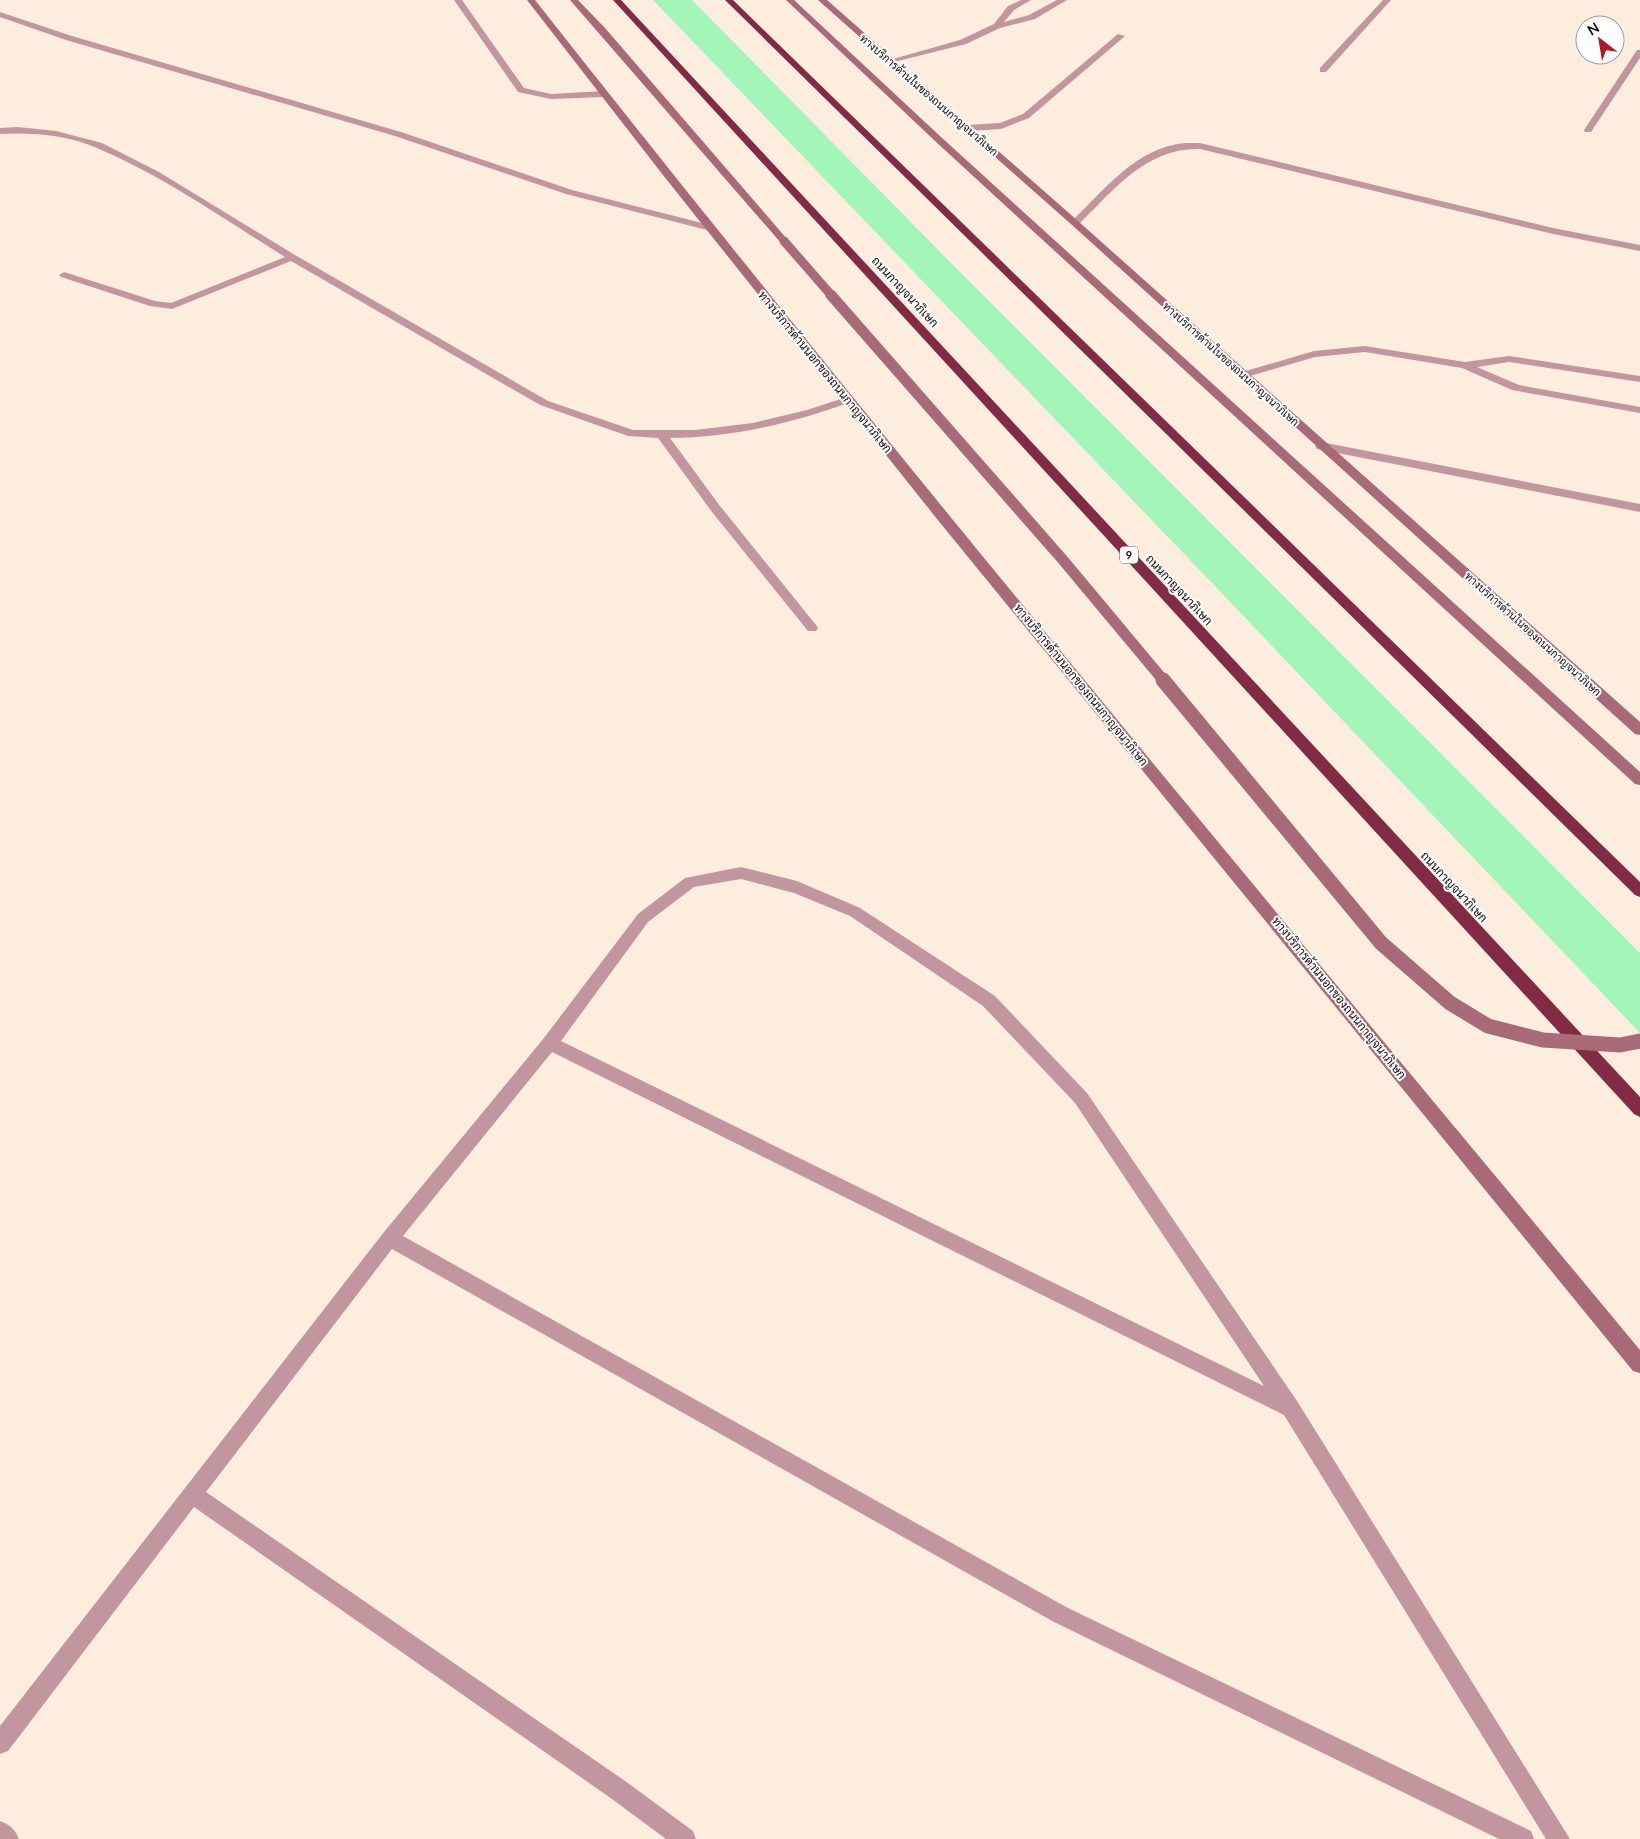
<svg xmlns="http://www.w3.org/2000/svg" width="1640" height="1839" font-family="Lato,Sarabun,sans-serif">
  <rect width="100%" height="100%" fill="#fdedde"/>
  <!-- green -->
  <path fill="#a4f5b9" d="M653 0H692L959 271 1640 953V1033L1213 584Z"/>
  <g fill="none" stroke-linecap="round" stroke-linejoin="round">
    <!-- lane -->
    <path fill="#c2969e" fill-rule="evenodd" d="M454 0H462L524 88 551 94 604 91 608 94 604 97 551 99 518 92Z
      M0 12 72 36 401 132 572 190 710 225 712 227 707 230 566 194 395 136 66 40 0 17Z
      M741 867 797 881 860 908 995 996 1087 1093 1297 1401 1570 1839H1546L1284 1415 552 1052 403 1236 1068 1608 1531 1831 1534 1839H1499L1054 1622 392 1249 206 1492 628 1783 693 1831 696 1839H666L612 1799 194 1507 8 1751 0 1754V1726L384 1232 544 1038 638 914 685 878ZM741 879 794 893 850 916 983 1006 1075 1103 1264 1386 561 1041 648 922 694 887Z
      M0 1821C10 1825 15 1829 19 1839H0Z"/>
    <!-- street -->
    <path fill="#c2969e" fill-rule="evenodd" d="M1021 0H1031L1014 10 1004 22 1029 15 1057 0H1067L1035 19 1000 28 966 44 890 63 886 61 960 40 994 24 1008 6Z
      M1383 0H1391L1326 72H1320V68Z
      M1118 34 1125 36 1029 118 1001 129 967 131 963 128 967 125 1000 123 1023 114Z
      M1637 50H1640V58L1591 132H1585L1584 130Z
      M18 127 56 131 102 143 159 172 295 255 548 401 633 430H695L753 423 807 410 847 397 851 398 852 400 851 402C793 423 731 438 670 438L720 506 816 625 818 628 816 631H808L712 512 658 438 628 436 540 405 291 261 172 309 150 306 61 277 59 275 64 272 155 301 171 303 285 257C224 219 163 176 97 148 68 135 31 132 0 134V128Z
      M1185 143H1200L1553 228 1640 245V251L1553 234 1200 149C1145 148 1114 190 1078 225H1072V221C1104 190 1137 147 1185 143Z
      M1365 346 1465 362 1509 356 1640 376V382L1509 362 1477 367 1519 385 1640 407V413L1512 390 1462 368 1365 352 1315 357 1243 378 1238 375 1239 373 1314 351Z
      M1321 442 1640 504V512L1317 449 1315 446Z"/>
    <!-- secondary -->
    <path fill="#a86a77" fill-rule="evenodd" d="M527 0H535C895 457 1268 902 1640 1350V1373L1633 1371 937 519 663 175Z
      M570 0H578L605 28 787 239V243H781Z
      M786 0H794L941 137 1640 772V785L1635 784 935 141Z
      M818 0H827L1078 221 1640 722V735L1635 734 1072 225Z"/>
    <!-- highway -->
    <path fill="#812b44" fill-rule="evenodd" d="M613 0H621L1640 1097V1117L1634 1114Z
      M725 0H733L1640 882V897L1635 895Z"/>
    <!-- secondary-bridge-far2 -->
    <path stroke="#a86a77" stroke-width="9" d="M784 241 832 296"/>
    <!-- secondary-bridge-far1 -->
    <path stroke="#a86a77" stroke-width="11" d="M831 295 1063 560 1164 681"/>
    <!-- secondary-bridge -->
    <path stroke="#a86a77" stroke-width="15" d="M1163 680 1381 943 1450 1003 1488 1026 1543 1040 1620 1045 1640 1041"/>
  </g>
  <g text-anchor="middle" stroke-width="4" stroke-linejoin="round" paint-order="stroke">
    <!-- far-street labels -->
    <g font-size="11" fill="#100b06" stroke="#fdfdfd">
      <text transform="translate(929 95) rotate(41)" y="4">ทางบริการด้านในของถนนกาญจนาภิเษก</text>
      <text transform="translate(1231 364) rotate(42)" y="4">ทางบริการด้านในของถนนกาญจนาภิเษก</text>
      <text transform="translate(1533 634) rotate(42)" y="4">ทางบริการด้านในของถนนกาญจนาภิเษก</text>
    </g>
    <!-- shield labels -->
    <rect fill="#fdfdfd" stroke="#575450" stroke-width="1" x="1120" y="546.5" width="18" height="17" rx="4"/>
    <g font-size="11" font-weight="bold" fill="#100b06">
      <text x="1129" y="559">9</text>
    </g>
    <!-- street labels -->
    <g font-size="12" fill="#100b06" stroke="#fdfdfd">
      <text transform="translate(905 292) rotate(47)" y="4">ถนนกาญจนาภิเษก</text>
      <text transform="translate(825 372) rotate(51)" y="4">ทางบริการด้านนอกของถนนกาญจนาภิเษก</text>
      <text transform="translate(1179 590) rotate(47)" y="4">ถนนกาญจนาภิเษก</text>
      <text transform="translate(1081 685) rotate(51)" y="4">ทางบริการด้านนอกของถนนกาญจนาภิเษก</text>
      <text transform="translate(1454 887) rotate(47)" y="4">ถนนกาญจนาภิเษก</text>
      <text transform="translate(1339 998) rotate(51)" y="4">ทางบริการด้านนอกของถนนกาญจนาภิเษก</text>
    </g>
  </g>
  <!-- north arrow -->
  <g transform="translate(1600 40) rotate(329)"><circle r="24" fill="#fdfdfd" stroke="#9e9c9a"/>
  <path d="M0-4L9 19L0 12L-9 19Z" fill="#ad1a28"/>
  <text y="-8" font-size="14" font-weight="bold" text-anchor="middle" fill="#100b06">N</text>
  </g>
</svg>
